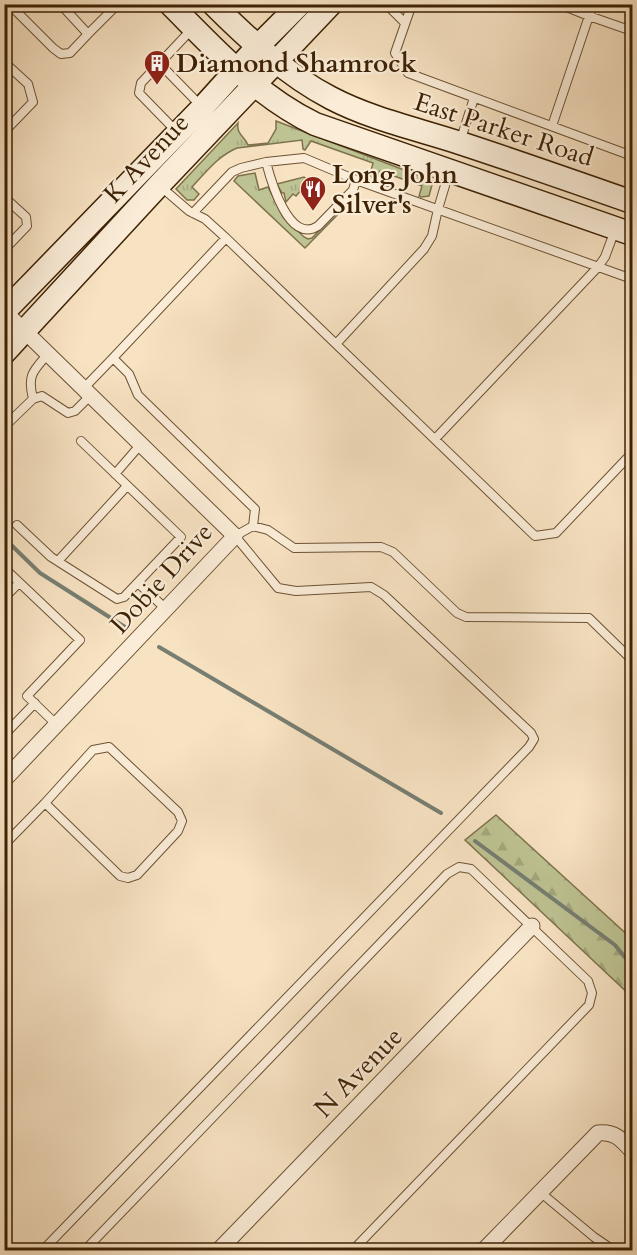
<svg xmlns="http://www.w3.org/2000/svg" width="637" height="1255" font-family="Cardo,serif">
  <defs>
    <pattern id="grass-tufts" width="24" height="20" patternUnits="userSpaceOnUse" patternTransform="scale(1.5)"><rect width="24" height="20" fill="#bec393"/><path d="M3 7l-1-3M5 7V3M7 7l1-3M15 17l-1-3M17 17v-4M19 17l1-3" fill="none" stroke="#a4a77d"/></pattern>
    <pattern id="forest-firs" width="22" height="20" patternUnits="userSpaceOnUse" patternTransform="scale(1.5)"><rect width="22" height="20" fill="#bec393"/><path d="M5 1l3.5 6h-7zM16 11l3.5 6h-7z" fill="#a4a77d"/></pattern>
  </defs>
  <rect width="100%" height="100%" fill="#f7e2c2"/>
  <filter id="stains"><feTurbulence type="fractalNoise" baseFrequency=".00333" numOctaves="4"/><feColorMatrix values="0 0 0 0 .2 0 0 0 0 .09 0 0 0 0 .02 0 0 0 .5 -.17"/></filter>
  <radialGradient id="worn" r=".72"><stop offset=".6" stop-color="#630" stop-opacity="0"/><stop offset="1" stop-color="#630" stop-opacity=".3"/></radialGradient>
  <!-- grass -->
  <path fill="url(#grass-tufts)" stroke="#7e724c" stroke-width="1.5" d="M276 121 433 181 429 196 421 197 419 196 422 186 380 171 375 181 370 175 373 163 311 141 305 150 303 149 302 140 237 148C218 156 206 172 192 187L199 194 194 200H187L176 189 238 123C236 134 245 137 248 145L268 143 276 129Z
    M255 173 259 190 268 187 283 217 304 237 308 239 312 238 350 199V202L305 248 234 181 238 176Z
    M304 177 309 181 296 196 293 194 286 202 284 193H282L277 184Z"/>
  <!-- forest -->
  <path fill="url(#forest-firs)" stroke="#7e724c" stroke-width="1.5" d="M496 815 632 939V997L465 840Z"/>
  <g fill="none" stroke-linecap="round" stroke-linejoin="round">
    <!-- stream -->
    <path stroke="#777e72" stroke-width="4" d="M4 538 40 573 125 627
      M159 647 441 813
      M475 841 615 945 632 966"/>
    <!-- service casing -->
    <g stroke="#6c5234" stroke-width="10">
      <path id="service" d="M67 4 64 8 88 34 118 4
        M386 4 405 23
        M412 4 395 53 408 73 632 156
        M559 4 589 16 594 4
        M16 11 53 48 61 54 70 53 88 34
        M4 62 28 84 33 102 4 132
        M159 63 200 105
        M552 126 589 16 632 31
        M176 131 139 93 141 83 192 29
        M460 142 474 98
        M266 162C271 181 289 245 318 226L353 190 356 180
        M160 186 189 211 205 219 226 238 535 536 556 533 632 453
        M4 197 26 217 27 226 4 250
        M626 199 632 183
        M193 213 232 172 241 168 266 162 304 158 356 180 632 279
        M226 238 113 358 129 374 138 395 255 509 253 526
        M336 344 424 249 432 236 438 209 449 172
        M84 388 113 358
        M33 399C27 375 33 371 48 354
        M4 427 33 399 42 396 68 413 75 411 91 395
        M435 439 598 267 605 257 615 230
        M115 474 141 444
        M17 525 51 557 117 599 124 597 181 537 81 441
        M58 561 127 486
        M4 568 80 640 27 696 57 725
        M138 583 166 609
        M4 598 19 583
        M4 735 35 703
        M109 747 178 812 182 821 178 831 137 875 128 878 120 876 45 803 93 750Z
        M4 845 45 803
        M540 1192 594 1237 613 1250
        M43 1250 529 747 534 739 531 733 384 595 371 587 296 591 278 588 235 536 253 526 268 530 294 548 381 547 393 552 457 613 466 617 589 618 632 660
        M85 1250 447 874 459 867 471 869 588 981 592 993 589 1005 353 1250"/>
    </g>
    <!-- minor casing -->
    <g stroke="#6c5234" stroke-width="17">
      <path id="minor" d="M4 780 235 536 5 312
        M219 1250 532 926
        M484 1250 598 1133C615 1131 622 1140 632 1151"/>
    </g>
    <!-- secondary casing -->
    <g stroke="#3d2205" stroke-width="25">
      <path id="secondary" d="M170 4C215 49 257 96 315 124L632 234
        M213 4C247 38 288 76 331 98 371 119 417 129 460 143 518 162 575 182 632 202
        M4 312 202 108 258 46 300 4
        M4 353 159 185 331 4"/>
    </g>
    <!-- service -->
    <use href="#service" stroke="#faecd7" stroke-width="8"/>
    <!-- minor -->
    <use href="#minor" stroke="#faecd7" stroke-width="15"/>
    <!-- secondary -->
    <use href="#secondary" stroke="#faecd7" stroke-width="22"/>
  </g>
  <!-- icons -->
  <defs>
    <g id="building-pin" transform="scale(1.35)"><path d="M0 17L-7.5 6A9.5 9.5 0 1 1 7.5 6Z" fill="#8f2418" stroke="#faecd7"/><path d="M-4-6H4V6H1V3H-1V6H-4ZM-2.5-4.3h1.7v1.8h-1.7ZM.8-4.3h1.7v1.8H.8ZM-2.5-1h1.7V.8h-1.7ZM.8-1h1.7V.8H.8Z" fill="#fff"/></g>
    <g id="restaurant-pin" transform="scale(1.35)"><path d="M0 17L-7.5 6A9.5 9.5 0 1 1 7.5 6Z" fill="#8f2418" stroke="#faecd7"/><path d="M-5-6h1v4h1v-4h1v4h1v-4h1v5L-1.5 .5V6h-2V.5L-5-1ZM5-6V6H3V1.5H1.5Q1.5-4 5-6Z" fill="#fff"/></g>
  </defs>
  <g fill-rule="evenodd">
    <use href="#building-pin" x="157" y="63"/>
    <use href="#restaurant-pin" x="313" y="189"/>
  </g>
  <g text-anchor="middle" stroke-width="4.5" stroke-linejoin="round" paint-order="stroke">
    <!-- poi labels -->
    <g font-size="26" font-weight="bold" fill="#3d2205" stroke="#faecd7" text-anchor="start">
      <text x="176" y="72">Diamond Shamrock</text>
      <text x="332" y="183">Long John<tspan x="332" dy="30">Silver's</tspan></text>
    </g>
    <!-- street labels -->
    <g font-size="26" fill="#3d2205" stroke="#faecd7">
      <text transform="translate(504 129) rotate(18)" y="9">East Parker Road</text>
      <text transform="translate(146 158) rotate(-47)" y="9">K Avenue</text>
      <text transform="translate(161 578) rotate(-48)" y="9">Dobie Drive</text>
      <text transform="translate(358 1072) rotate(-46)" y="9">N Avenue</text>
    </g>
  </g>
  <!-- margin -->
  <rect width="637" height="1255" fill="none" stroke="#f7e2c2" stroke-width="24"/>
  <rect x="6" y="6" width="625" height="1243" fill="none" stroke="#3d2205" stroke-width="3"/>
  <rect x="12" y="12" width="613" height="1231" fill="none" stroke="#3d2205" stroke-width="1.5"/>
  <rect width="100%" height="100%" filter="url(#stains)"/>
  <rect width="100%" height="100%" fill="url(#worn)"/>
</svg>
